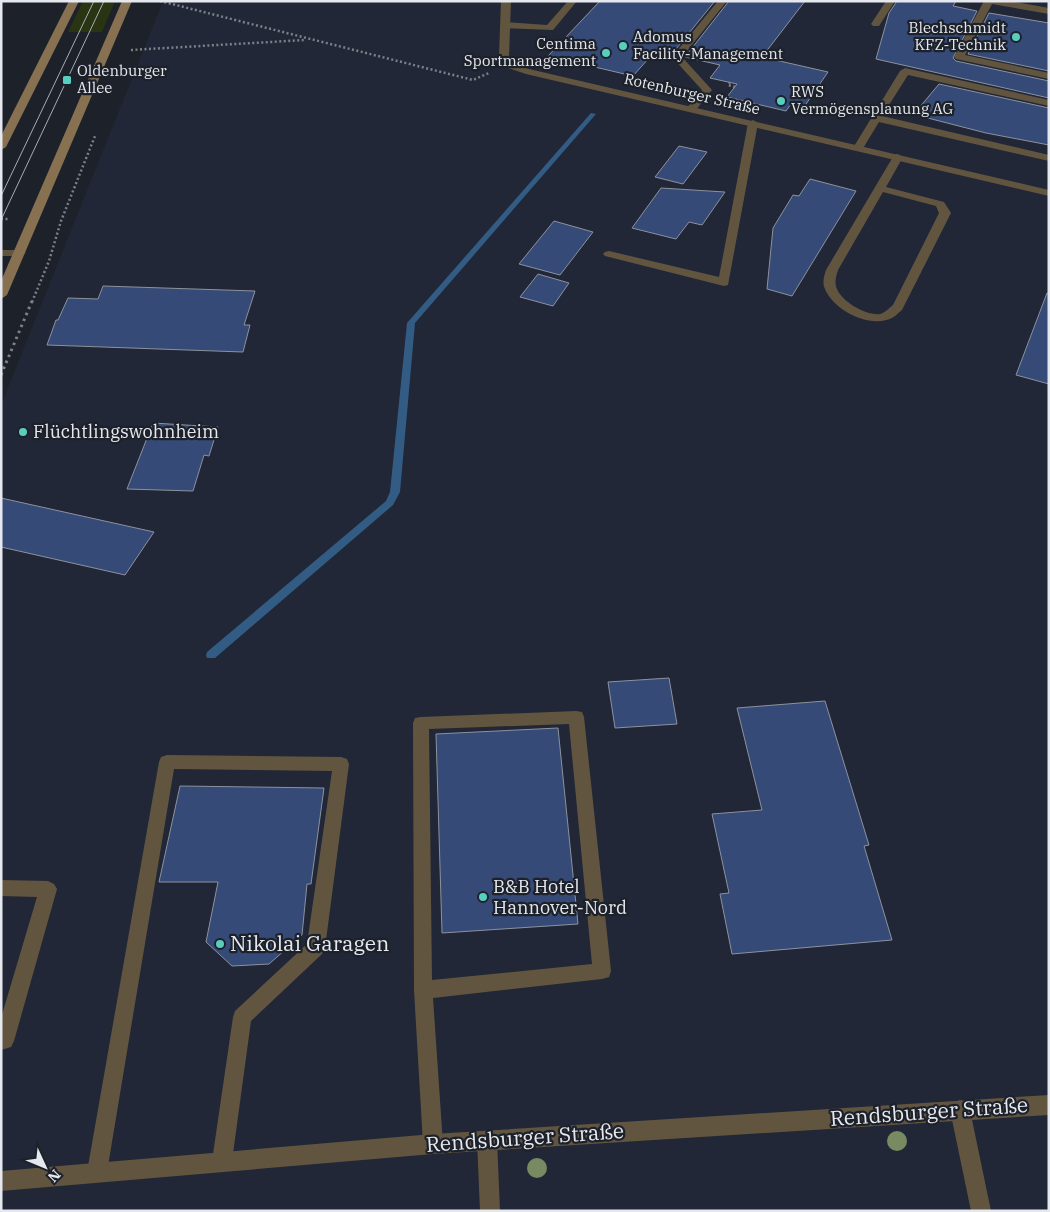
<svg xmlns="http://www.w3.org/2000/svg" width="1050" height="1212" font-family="'IBM Plex Serif',serif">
  <rect width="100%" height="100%" fill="#1d212a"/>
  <!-- built -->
  <path fill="#212736" d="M163 1H1049V1211H1V405Z"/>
  <!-- green -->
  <path fill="#293413" d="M83 1H115L102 32H68Z"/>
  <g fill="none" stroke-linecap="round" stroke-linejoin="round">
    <!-- stream -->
    <path fill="#325c84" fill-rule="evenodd" d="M591 113 596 114 415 323 400 492 393 505 215 658H207L206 655 207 652 386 501 390 492 407 323Z"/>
  </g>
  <!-- building -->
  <path fill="#364a78" stroke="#8c929d" d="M600 1H715L672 54 656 50 633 76 548 56Z
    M729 1H805L762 57 828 72 804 107 791 104 786 111 727 97 737 84 710 78 720 65 685 57Z
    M897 1H956L953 6 977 11 953 58 956 61 1049 81V98L876 59 889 13Z
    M989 13 1049 23V71L968 54Z
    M939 84 1049 108V145L986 133 920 116 923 110 919 108Z
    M679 146 707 152 683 184 655 177Z
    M810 179 856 191 792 296 767 289 773 228 793 195 799 196Z
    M661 188 725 192 702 225 689 222 676 239 632 228Z
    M554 221 593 232 560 275 519 264Z
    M538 274 569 283 553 306 520 297Z
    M103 286 255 291 244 325H250L243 352 47 345 56 320H58L68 298 98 299Z
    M1047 293H1049V384L1016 375Z
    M153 423 218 427 209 456 204 455 193 491 127 489Z
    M1 498 154 532 125 575 1 547Z
    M669 678 677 724 615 728 608 682Z
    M825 701 869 845 864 846 892 940 732 954 720 894 729 893 712 814 762 810 737 708Z
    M558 728 578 924 442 933 436 734Z
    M180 786 324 788 311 884H307L302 935 269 964 232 966 206 942 218 882H159Z"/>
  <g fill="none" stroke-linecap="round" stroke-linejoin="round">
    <!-- path-far1 -->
    <path stroke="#7d8088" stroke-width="2.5" stroke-dasharray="2 2.5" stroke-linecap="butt" d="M160 1 473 80 489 73
      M131 50 305 40
      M730 82 728 85 735 87
      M1 219H10
      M32 302 49 261 61 221 95 136"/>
    <!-- path -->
    <path stroke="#7d8088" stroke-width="3" stroke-dasharray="2.5 4" stroke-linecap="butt" d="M1 375 32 301"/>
    <!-- lane -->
    <path fill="#625540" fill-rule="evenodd" d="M568 1H577L553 30 505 28 500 25 505 22 547 25Z
      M718 1H727L682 57 712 90 695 111H687L686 109 702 90 672 57Z
      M886 1H895L879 26H873L871 24Z
      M984 1H1010L1049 8V14L992 4 965 55 1049 73V79L956 59 954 57Z
      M905 68 1049 100V106L908 75 882 116 1049 155V161L879 122 862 150H854L853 148 900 71Z
      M753 120 758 123 728 285 724 286 605 256 603 254 605 252 609 251 719 277 748 123Z
      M898 154 903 157 886 187 944 202 951 213 902 310C897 314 893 319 886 320 865 326 833 309 825 289 822 283 824 276 826 270L894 155ZM883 192 936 206 939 213 893 305C889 308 885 313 880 314 867 316 842 302 837 289 834 283 836 276 838 270Z
      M576 711 582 712 584 717 611 971 609 977 602 979 433 998 443 1144 440 1151 433 1154 426 1151 423 1144 414 990 413 723 415 718 421 717ZM569 724 592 964 432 980 429 729Z
      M167 755 341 757 347 759 349 764 325 948 322 954 251 1021 232 1161 229 1168 222 1171 215 1168 212 1161 233 1017 235 1011 307 944 332 771 174 769 107 1172 104 1179 97 1182 90 1179 87 1172 159 762 161 757Z
      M1 880 48 881 54 884 57 889 14 1041 11 1047 1 1050V1018L37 897 1 896Z
      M960 1100 967 1103 970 1110 991 1211H971L950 1110 953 1103Z
      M487 1130 494 1133 497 1140 500 1211H480L477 1140 480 1133Z"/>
    <!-- street -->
    <path fill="#625540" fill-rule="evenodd" d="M501 1H511L509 56 512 63 529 69 1049 190V196L526 74 505 67 499 56Z
      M1 250H20L26 253 20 256H1Z
      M1049 1095V1115L433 1154 1 1191V1171L433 1134Z"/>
    <!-- secondary -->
    <path fill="#877150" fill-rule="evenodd" d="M69 1H79L6 147 1 150V136Z
      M122 1H132L7 295 1 299V281Z"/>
    <!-- tram -->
    <path stroke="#a9acb3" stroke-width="1" d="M1 196 94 1
      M1 220 104 1"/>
  </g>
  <!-- trees -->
  <g fill="#788a61">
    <circle cx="897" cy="1141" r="10"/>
    <circle cx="537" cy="1168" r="10"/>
  </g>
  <!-- markers -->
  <g fill="#58cebf" stroke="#1d212a" stroke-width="2">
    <circle cx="1016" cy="37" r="5"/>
    <circle cx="623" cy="46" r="5"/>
    <circle cx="606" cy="53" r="5"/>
    <rect x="62" y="75" width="10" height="10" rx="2.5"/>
    <circle cx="781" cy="101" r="5"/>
    <circle cx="23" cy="432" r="5"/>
    <circle cx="483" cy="897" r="5"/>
    <circle cx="220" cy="944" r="5"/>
  </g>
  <g text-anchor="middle" stroke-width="4.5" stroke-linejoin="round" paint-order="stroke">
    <!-- far-poi labels -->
    <g font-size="15" fill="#e5e8ee" stroke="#1d212a" text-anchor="start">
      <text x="1006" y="33" text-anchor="end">Blechschmidt<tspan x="1006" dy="17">KFZ-Technik</tspan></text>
      <text x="633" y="42">Adomus<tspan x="633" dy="17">Facility-Management</tspan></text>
      <text x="596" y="49" text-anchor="end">Centima<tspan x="596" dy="17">Sportmanagement</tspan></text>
      <text x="77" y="76">Oldenburger<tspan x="77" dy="17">Allee</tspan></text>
      <text x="791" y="97">RWS<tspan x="791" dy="17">Vermögensplanung AG</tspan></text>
    </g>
    <!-- far-street labels -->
    <g font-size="15" fill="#e5e8ee" stroke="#1d212a">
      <text transform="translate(692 94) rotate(13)" y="5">Rotenburger Straße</text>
    </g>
    <!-- poi labels -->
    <g font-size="18" fill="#e5e8ee" stroke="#1d212a" text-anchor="start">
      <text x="33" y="438">Flüchtlingswohnheim</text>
      <text x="493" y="893">B&amp;B Hotel<tspan x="493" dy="21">Hannover-Nord</tspan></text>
    </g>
    <!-- near-poi labels -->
    <g font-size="21" fill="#e5e8ee" stroke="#1d212a" text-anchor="start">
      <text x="230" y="951">Nikolai Garagen</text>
    </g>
    <!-- near-street labels -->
    <g font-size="21" fill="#e5e8ee" stroke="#1d212a">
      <text transform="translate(929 1112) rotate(-4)" y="7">Rendsburger Straße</text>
      <text transform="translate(525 1138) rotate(-4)" y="7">Rendsburger Straße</text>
    </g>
  </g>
  <!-- border -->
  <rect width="1050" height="1212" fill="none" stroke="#e5e8ee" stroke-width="5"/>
  <!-- north arrow -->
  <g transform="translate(45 1167) rotate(134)" stroke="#1d212a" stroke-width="4" paint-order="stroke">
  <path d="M0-4L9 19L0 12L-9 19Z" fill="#e5e8ee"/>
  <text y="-8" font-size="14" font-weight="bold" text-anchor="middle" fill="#e5e8ee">N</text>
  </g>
</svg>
